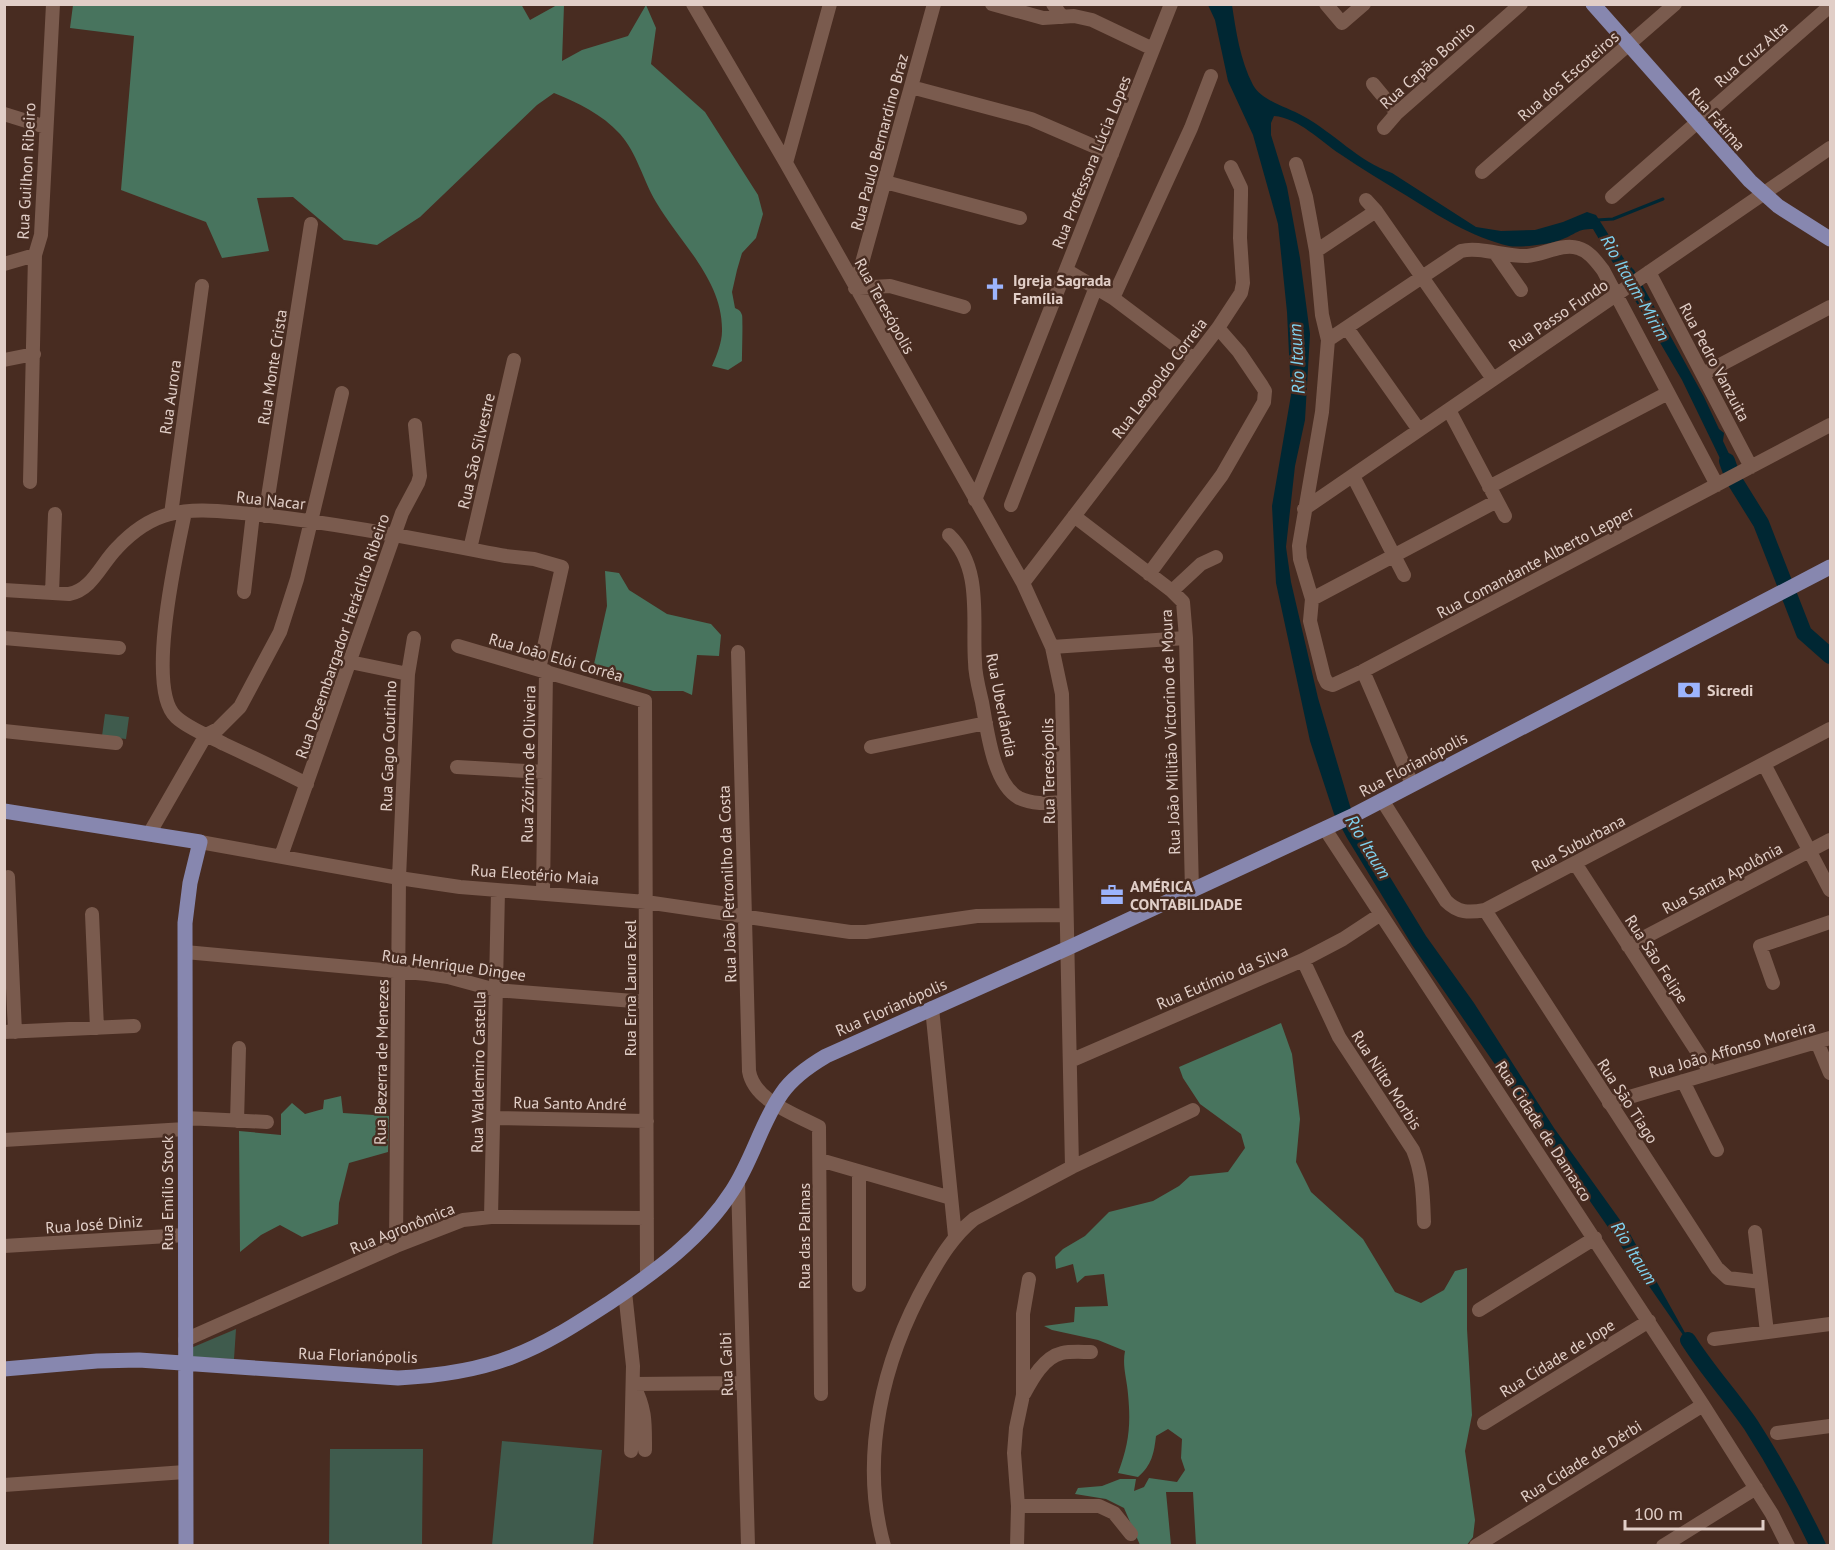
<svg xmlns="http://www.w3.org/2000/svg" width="1835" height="1550" font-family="'PT Sans',sans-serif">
  <rect width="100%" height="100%" fill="#482c21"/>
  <!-- green -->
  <path fill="#3f5b4d" d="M105 714 129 717 126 739 102 736Z
    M236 1329 234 1359 191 1357V1348Z
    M502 1441 602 1450 593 1545H492Z
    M330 1449H423L422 1545H329Z"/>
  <!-- forest -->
  <path fill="#48745e" d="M73 5 521 4 530 20 557 5H564L562 61 582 50 628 36 646 5 656 28 651 64 705 112 758 195 763 214 756 238 742 253 737 270 732 292 735 308C739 310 740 310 742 315 743 317 742 355 742 361L728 370 712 366C717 355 722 342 722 331 723 280 680 243 656 202 643 180 637 153 620 134 602 114 578 103 554 93L537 105 420 217 377 245 344 240 293 197 257 198 269 251 222 258 206 222 121 190 134 36 70 28Z
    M605 571 619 573 629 590 667 614 711 624 721 635 719 656 697 655 692 695 683 691H653L592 673 607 606Z
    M1281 1023 1292 1054 1300 1119 1296 1162 1311 1192 1363 1239 1395 1292 1421 1303 1444 1290 1455 1271 1467 1268V1329L1472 1415 1465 1451 1475 1520 1473 1537 1466 1546 1196 1545 1193 1492H1166L1171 1545H1140L1124 1508 1106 1499 1075 1494 1078 1488 1102 1486 1120 1479H1136L1134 1491 1144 1487 1149 1478 1177 1482 1185 1470 1181 1458 1182 1439 1168 1429 1156 1436C1154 1453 1152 1465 1138 1477L1118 1473C1129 1444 1131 1425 1128 1394 1127 1379 1122 1366 1125 1351L1098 1340 1052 1330 1044 1326 1074 1322 1075 1307 1108 1306 1104 1274 1085 1276 1077 1283 1073 1264 1056 1269 1055 1257 1063 1249 1085 1236 1109 1212 1153 1201 1179 1186 1190 1176 1228 1172 1245 1148 1241 1134 1200 1104 1183 1078 1179 1067Z
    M341 1096 343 1113 389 1116 388 1152 349 1163 339 1203 338 1224 302 1237 280 1225 261 1235 240 1252 239 1131 281 1135V1114L292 1103 305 1114 323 1109 324 1100Z"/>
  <!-- water -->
  <path fill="#002733" d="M1208 5H1232C1236 31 1240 60 1253 85 1262 101 1287 107 1303 116 1334 133 1358 161 1392 173L1476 227 1501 231 1535 230 1563 222 1587 212 1596 215 1626 262 1634 270 1704 397 1719 429 1724 433 1723 441 1738 473 1729 477 1682 380 1593 229C1577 229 1576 234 1563 239 1552 244 1521 248 1509 246 1471 237 1439 216 1407 196 1384 182 1362 169 1340 154 1320 141 1299 118 1274 116L1271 123V135L1287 187 1300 258 1310 334 1305 420 1295 466 1286 547 1291 582 1318 698 1350 806 1357 823 1426 936 1474 1003 1554 1128 1630 1234 1699 1358 1412 945 1347 838 1334 814 1310 741 1276 583 1272 506 1291 395 1287 312 1278 224 1253 135 1228 81 1215 20Z"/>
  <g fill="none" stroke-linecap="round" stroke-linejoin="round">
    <!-- stream -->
    <path stroke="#002733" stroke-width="3" d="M1597 220 1613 219 1663 199"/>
    <!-- river -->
    <path stroke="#002733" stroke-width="16" d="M1727 461 1733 478 1761 523 1804 633 1830 656
      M1688 1340C1707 1370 1731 1396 1751 1425 1776 1464 1798 1504 1818 1546"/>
    <!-- minor -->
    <path stroke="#7a5b4e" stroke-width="14" d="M693 4 786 163 1023 583 1052 647 1062 694 1072 1167 974 1219C953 1236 940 1258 927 1281 883 1359 859 1457 884 1546
      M934 4 855 288 890 286 964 307
      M992 4 1043 18 1074 16 1092 20 1153 49
      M1053 4 1062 17
      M1326 4 1342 23 1364 4
      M1373 84 1397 113
      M911 87 1031 119 1112 154
      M4 114 46 127
      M1384 128 1397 113 1521 4
      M786 163 830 4
      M1296 164 1306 197 1316 251 1322 315 1328 340 1322 412 1299 546 1300 559 1312 599 1310 621 1324 677 1327 683 1333 685 1363 671
      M1482 172 1675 4
      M885 182 1020 218
      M1612 197 1830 6
      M1366 200 1376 211 1493 379
      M1316 251 1376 211
      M1496 254 1521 290
      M4 264 35 255
      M1066 270 1113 298 1194 359
      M1649 272 1751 467
      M1113 298 1191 128 1211 76
      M1347 328 1419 430
      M1328 340 1461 251C1479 246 1506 257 1527 256 1543 255 1562 243 1578 248 1589 251 1596 261 1603 270L1717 485
      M4 360 34 354
      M1703 374 1830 307
      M1449 410 1505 516
      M1353 476 1404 575
      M30 482 35 255 41 235 53 4
      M1489 487 1668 393
      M975 500 1171 4
      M1011 505 1096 287
      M1304 509 1830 148
      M185 512C177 551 145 689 176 717 189 729 209 736 224 744 252 757 279 770 307 784
      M171 514 202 286
      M265 516 311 224
      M1074 516 1172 591 1183 602 1186 638 1192 891
      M949 535C983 568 972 620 975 662 975 675 979 689 982 702 987 729 993 784 1019 798 1033 805 1050 803 1064 802
      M470 549 514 360
      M1149 574 1222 475 1264 402 1265 391 1262 386 1239 352 1218 328
      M1023 583 1218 328 1241 293 1243 283 1240 238 1241 195V188L1231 167
      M4 590 69 594C92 590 101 564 117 548 131 533 150 519 170 514 196 507 226 512 253 514 338 523 422 540 506 556L534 559 562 567 539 669
      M1172 591 1201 564 1216 557
      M244 592 253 514
      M52 593 55 514
      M1312 599 1497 501
      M4 638 119 648
      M458 646 645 701 647 1275
      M1052 647 1186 638
      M738 652 749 1071C754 1101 795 1114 819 1127L821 1394
      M350 662 408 674 399 878 396 1246
      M408 674 414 638
      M4 731 116 743
      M871 747 986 723
      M1764 764 1830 890
      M457 767 544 772
      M1412 784 1363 671 1830 425
      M1382 800 1446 901C1458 913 1469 913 1485 910L1830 729
      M1325 829 1703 1405 1772 1514 1788 1546
      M149 834 206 735 218 729 240 707 280 632 297 579 342 393
      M200 842 399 878 460 887 646 902 850 932H866L977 916 1066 915
      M281 856 402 513 418 483 420 476 415 425
      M1575 863 1711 1073
      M8 877 15 1032
      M543 893 546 671
      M1485 910 1717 1268 1728 1278 1761 1282
      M92 914 97 1028
      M1628 946 1830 840
      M185 952 427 974 448 977 496 990 646 1002
      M1303 960 1339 1037 1413 1150C1423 1174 1423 1197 1424 1222
      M1773 983 1760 946 1830 922
      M932 1008 955 1236
      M4 1032 134 1026
      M1817 1042 1830 1073
      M1070 1061 1303 960 1343 939 1381 914
      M1683 1081 1717 1150
      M1609 1103 1830 1038
      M185 1118 267 1122
      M493 1118 647 1121
      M237 1121 239 1048
      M4 1140 185 1129
      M820 1160 951 1198
      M1072 1167 1193 1110
      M859 1172V1285
      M738 1182 748 1546
      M491 1217 498 891
      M1755 1232 1767 1332
      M4 1246 185 1235
      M625 1292 633 1366 631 1451
      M1479 1310 1595 1238
      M1714 1339 1830 1324
      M185 1340 396 1246 463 1220 491 1217 647 1218
      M1024 1394C1032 1379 1044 1357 1062 1353 1071 1351 1082 1352 1091 1352
      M1484 1423 1649 1321
      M1777 1433 1830 1426
      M645 1450C645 1422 646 1410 633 1384L743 1383
      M4 1485 185 1472
      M1018 1506H1099L1114 1513 1131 1534
      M1017 1546 1018 1506 1014 1453 1016 1428 1023 1395V1314L1029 1279
      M1476 1546 1703 1405
      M1663 1546 1756 1488"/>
    <!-- major -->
    <path stroke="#8787af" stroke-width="15" d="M1593 4 1750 181 1778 206 1830 239
      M4 811 200 842 190 883 185 923 186 1546
      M4 1369 97 1361 139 1360 398 1378C437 1376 477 1371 514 1356 548 1343 578 1323 609 1303 655 1272 702 1238 732 1191 752 1161 762 1121 782 1093 793 1077 809 1066 826 1056L1068 948 1354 815 1830 567"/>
  </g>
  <!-- icons -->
  <defs>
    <g id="church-bare" transform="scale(1.8)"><path d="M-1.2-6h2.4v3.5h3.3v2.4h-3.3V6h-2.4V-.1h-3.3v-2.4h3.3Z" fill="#9cb4fd" stroke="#482c21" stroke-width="2.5" paint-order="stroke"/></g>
    <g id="bank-bare" transform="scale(1.8)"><path d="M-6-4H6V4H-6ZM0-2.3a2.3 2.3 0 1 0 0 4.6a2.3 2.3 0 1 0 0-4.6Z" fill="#9cb4fd" stroke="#482c21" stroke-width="2.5" paint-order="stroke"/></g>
    <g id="office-bare" transform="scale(1.8)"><path d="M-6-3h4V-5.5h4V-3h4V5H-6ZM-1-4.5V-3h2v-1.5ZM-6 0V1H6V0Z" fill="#9cb4fd" stroke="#482c21" stroke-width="2.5" paint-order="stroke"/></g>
  </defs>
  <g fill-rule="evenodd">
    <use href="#church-bare" x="995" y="289"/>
    <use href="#bank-bare" x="1689" y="690"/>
    <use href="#office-bare" x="1112" y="895"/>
  </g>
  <g text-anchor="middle" stroke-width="5" stroke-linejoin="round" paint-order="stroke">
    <!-- street labels -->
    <g font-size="16" fill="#e1cec7" stroke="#482c21">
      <text transform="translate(1751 54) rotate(-41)" y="6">Rua Cruz Alta</text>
      <text transform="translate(1427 65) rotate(-42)" y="6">Rua Capão Bonito</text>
      <text transform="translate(1568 76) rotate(-41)" y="6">Rua dos Escoteiros</text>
      <text transform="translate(1717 119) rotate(49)" y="6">Rua Fátima</text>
      <text transform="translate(879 142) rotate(-75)" y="6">Rua Paulo Bernardino Braz</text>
      <text transform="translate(1091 162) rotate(-68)" y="6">Rua Professora Lúcia Lopes</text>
      <text transform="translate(26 171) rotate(-87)" y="6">Rua Guilhon Ribeiro</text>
      <text transform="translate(885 306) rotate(61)" y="6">Rua Teresópolis</text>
      <text transform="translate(1558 315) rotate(-34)" y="6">Rua Passo Fundo</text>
      <text transform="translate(1715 362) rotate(62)" y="6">Rua Pedro Vanzuita</text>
      <text transform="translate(272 367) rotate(-81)" y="6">Rua Monte Crista</text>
      <text transform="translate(1159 378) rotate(-53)" y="6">Rua Leopoldo Correia</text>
      <text transform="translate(170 397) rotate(-82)" y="6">Rua Aurora</text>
      <text transform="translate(476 451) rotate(-77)" y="6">Rua São Silvestre</text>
      <text transform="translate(271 500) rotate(6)" y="6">Rua Nacar</text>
      <text transform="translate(1535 562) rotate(-28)" y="6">Rua Comandante Alberto Lepper</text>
      <text transform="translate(342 636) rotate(-71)" y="6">Rua Desembargador Heráclito Ribeiro</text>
      <text transform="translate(556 657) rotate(16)" y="6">Rua João Elói Corrêa</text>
      <text transform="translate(1002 705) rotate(79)" y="6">Rua Uberlândia</text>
      <text transform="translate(1170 732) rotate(-92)" y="6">Rua João Militão Victorino de Moura</text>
      <text transform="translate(388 746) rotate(-88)" y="6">Rua Gago Coutinho</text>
      <text transform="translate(528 764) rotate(-89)" y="6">Rua Zózimo de Oliveira</text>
      <text transform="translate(1413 764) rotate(-28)" y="6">Rua Florianópolis</text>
      <text transform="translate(1048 771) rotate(-91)" y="6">Rua Teresópolis</text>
      <text transform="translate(1578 843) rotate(-28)" y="6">Rua Suburbana</text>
      <text transform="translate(535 874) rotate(4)" y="6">Rua Eleotério Maia</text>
      <text transform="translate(1722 878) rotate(-28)" y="6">Rua Santa Apolônia</text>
      <text transform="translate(727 884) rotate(-92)" y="6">Rua João Petronilho da Costa</text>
      <text transform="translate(1657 959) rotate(57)" y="6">Rua São Felipe</text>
      <text transform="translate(454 965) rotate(8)" y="6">Rua Henrique Dingee</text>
      <text transform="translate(1222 977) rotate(-23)" y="6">Rua Eutímio da Silva</text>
      <text transform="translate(630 988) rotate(-90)" y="6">Rua Erna Laura Exel</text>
      <text transform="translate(891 1007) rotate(-24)" y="6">Rua Florianópolis</text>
      <text transform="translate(1732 1049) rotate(-16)" y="6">Rua João Affonso Moreira</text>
      <text transform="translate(381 1062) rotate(-89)" y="6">Rua Bezerra de Menezes</text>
      <text transform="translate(478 1072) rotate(-89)" y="6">Rua Waldemiro Castella</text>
      <text transform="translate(1387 1080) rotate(57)" y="6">Rua Nilto Morbis</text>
      <text transform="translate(1628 1101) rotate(57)" y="6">Rua São Tiago</text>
      <text transform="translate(570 1103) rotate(1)" y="6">Rua Santo André</text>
      <text transform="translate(1544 1131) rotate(57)" y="6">Rua Cidade de Damasco</text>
      <text transform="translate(167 1193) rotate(-90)" y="6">Rua Emílio Stock</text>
      <text transform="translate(94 1224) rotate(-4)" y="6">Rua José Diniz</text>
      <text transform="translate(402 1228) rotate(-22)" y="6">Rua Agronômica</text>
      <text transform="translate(804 1236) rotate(-90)" y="6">Rua das Palmas</text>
      <text transform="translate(358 1355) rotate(2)" y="6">Rua Florianópolis</text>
      <text transform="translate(1557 1358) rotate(-32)" y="6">Rua Cidade de Jope</text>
      <text transform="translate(726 1364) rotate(-92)" y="6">Rua Caibi</text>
      <text transform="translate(1581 1461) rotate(-32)" y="6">Rua Cidade de Dérbi</text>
    </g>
    <!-- poi labels -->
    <g font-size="16" font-weight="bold" fill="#e1cec7" stroke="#482c21" text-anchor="start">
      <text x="1013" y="286">Igreja Sagrada<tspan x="1013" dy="18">Família</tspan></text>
      <text x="1707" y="696">Sicredi</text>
      <text x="1130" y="892">AMÉRICA<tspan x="1130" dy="18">CONTABILIDADE</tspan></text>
    </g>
    <!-- water labels -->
    <g font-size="18" font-style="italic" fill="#7fd2ef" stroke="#482c21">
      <text transform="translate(1635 288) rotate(60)" y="6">Rio Itaum-Mirim</text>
      <text transform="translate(1297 359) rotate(-93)" y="6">Rio Itaum</text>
      <text transform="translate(1368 847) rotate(59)" y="6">Rio Itaum</text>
      <text transform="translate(1634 1253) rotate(58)" y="6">Rio Itaum</text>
    </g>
  </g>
  <!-- border -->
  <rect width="1835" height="1550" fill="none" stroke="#e1cec7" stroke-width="12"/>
  <!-- scale -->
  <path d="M1625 1520v9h138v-9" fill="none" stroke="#e1cec7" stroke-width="3"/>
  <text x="1634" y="1520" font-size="18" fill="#e1cec7" stroke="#482c21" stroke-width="4.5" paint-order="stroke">100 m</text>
</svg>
